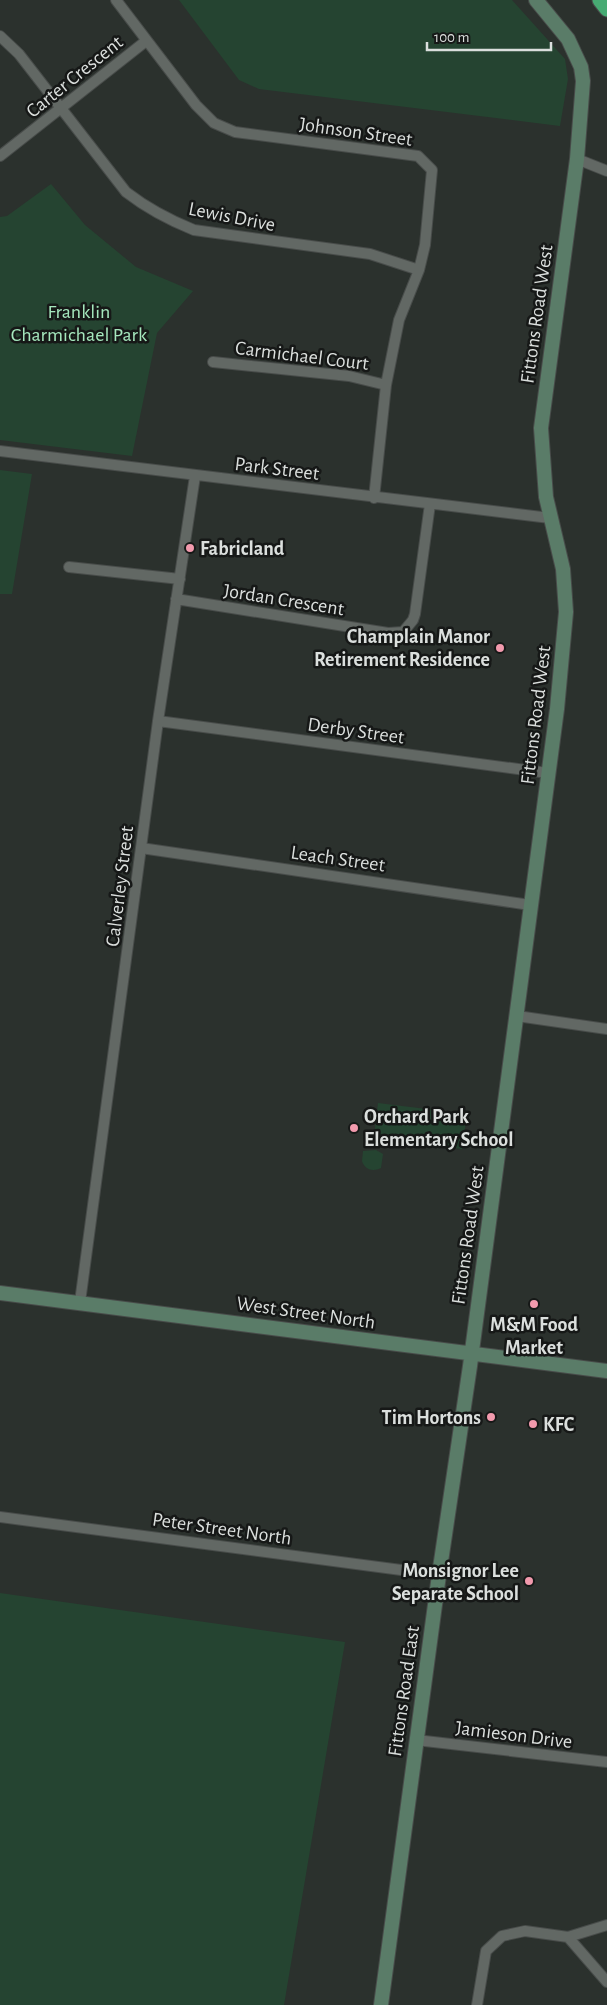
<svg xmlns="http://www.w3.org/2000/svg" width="607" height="2005" font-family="'Alegreya Sans',sans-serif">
  <rect width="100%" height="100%" fill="#2b312d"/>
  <!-- green -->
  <path fill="#254431" d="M179 0H512L565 59 568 79 560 126 259 89 239 80Z
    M51 184 85 225 136 267 193 291 157 333 132 456 0 440V217L7 216Z
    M0 470 32 474 12 594H0Z
    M378 1103 467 1114 462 1149 374 1137Z
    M376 1150 383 1154 381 1168C373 1172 365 1170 362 1161L363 1151Z
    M0 1593 345 1642 284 2005H0Z"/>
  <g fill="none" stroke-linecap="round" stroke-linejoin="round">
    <!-- street casing -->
    <g stroke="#484c4a" stroke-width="12">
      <path id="street" d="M116 0 196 105 214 123 235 132 418 156 432 170 425 245 419 270 399 320 386 385 374 498
        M0 36 19 54 126 192C148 209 169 220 194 230L370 254 419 270
        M0 156 146 41
        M577 159 607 171
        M213 362 349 376 386 385
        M0 451 550 518
        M69 567 180 579
        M176 599 388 633 403 632 413 620 415 614 430 504
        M158 721 548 773
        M141 848 530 905
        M517 1016 607 1029
        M80 1302 158 721 195 476
        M0 1517 439 1575
        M416 1740 607 1762
        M568 1937 607 1982
        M477 2005 486 1951 502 1936 525 1931 568 1937 607 1925"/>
    </g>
    <!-- secondary casing -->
    <g stroke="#484c4a" stroke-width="16">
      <path id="secondary" d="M0 1293 607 1371
        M381 2005 439 1575 470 1366 557 709 566 612 563 569 546 497 541 428 577 159 583 81 581 67 568 39 536 0"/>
    </g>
    <!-- highway casing -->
    <g stroke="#484c4a" stroke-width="17">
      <path id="highway" d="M600 0 607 9"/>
    </g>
    <!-- street -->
    <use href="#street" stroke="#626864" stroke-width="10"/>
    <!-- secondary -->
    <use href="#secondary" stroke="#5a7c68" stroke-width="14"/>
    <!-- highway -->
    <use href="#highway" stroke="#47ab73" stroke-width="15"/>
  </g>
  <!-- markers -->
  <g fill="#f29aad" stroke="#161817" stroke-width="2">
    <circle cx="190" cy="548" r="5"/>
    <circle cx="500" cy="648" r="5"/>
    <circle cx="354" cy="1128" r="5"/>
    <circle cx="534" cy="1304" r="5"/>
    <circle cx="491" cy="1417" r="5"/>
    <circle cx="533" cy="1424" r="5"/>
    <circle cx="529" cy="1581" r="5"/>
  </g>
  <g text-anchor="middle" stroke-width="5" stroke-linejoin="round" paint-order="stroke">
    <!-- street labels -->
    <g font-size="20" fill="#dbdfdd" stroke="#161817">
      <text transform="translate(74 76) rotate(-39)" y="7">Carter Crescent</text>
      <text transform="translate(356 131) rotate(8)" y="7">Johnson Street</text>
      <text transform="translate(232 216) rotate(11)" y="7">Lewis Drive</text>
      <text transform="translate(536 314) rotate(-82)" y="7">Fittons Road West</text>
      <text transform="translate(302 355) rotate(7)" y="7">Carmichael Court</text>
      <text transform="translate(277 468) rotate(7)" y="7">Park Street</text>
      <text transform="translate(284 599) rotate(9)" y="7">Jordan Crescent</text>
      <text transform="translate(535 715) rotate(-83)" y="7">Fittons Road West</text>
      <text transform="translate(356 730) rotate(8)" y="7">Derby Street</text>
      <text transform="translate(338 858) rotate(8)" y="7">Leach Street</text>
      <text transform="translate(119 886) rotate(-83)" y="7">Calverley Street</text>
      <text transform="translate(467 1235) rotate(-82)" y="7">Fittons Road West</text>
      <text transform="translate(306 1312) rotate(8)" y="7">West Street North</text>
      <text transform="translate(222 1528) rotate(8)" y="7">Peter Street North</text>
      <text transform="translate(403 1691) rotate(-82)" y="7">Fittons Road East</text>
      <text transform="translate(514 1734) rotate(7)" y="7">Jamieson Drive</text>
    </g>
    <!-- park labels -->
    <g font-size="20" fill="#a5e7bd" stroke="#161817">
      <text x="79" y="318">Franklin<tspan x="79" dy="23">Charmichael Park</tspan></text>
    </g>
    <!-- poi labels -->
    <g font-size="20" font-weight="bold" fill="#dbdfdd" stroke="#161817" text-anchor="start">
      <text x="200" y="555">Fabricland</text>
      <text x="490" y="643" text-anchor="end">Champlain Manor<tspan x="490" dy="23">Retirement Residence</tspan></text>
      <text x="364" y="1123">Orchard Park<tspan x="364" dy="23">Elementary School</tspan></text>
      <text x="534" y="1331" text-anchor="middle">M&amp;M Food<tspan x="534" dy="23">Market</tspan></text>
      <text x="481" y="1424" text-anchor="end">Tim Hortons</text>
      <text x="543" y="1431">KFC</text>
      <text x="519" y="1577" text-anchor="end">Monsignor Lee<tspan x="519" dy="23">Separate School</tspan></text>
    </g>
  </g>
  <!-- scale -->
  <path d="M427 42v8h124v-8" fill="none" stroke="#dbdfdd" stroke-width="2.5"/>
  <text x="434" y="42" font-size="15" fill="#dbdfdd" stroke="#161817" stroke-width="4" paint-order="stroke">100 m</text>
</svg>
